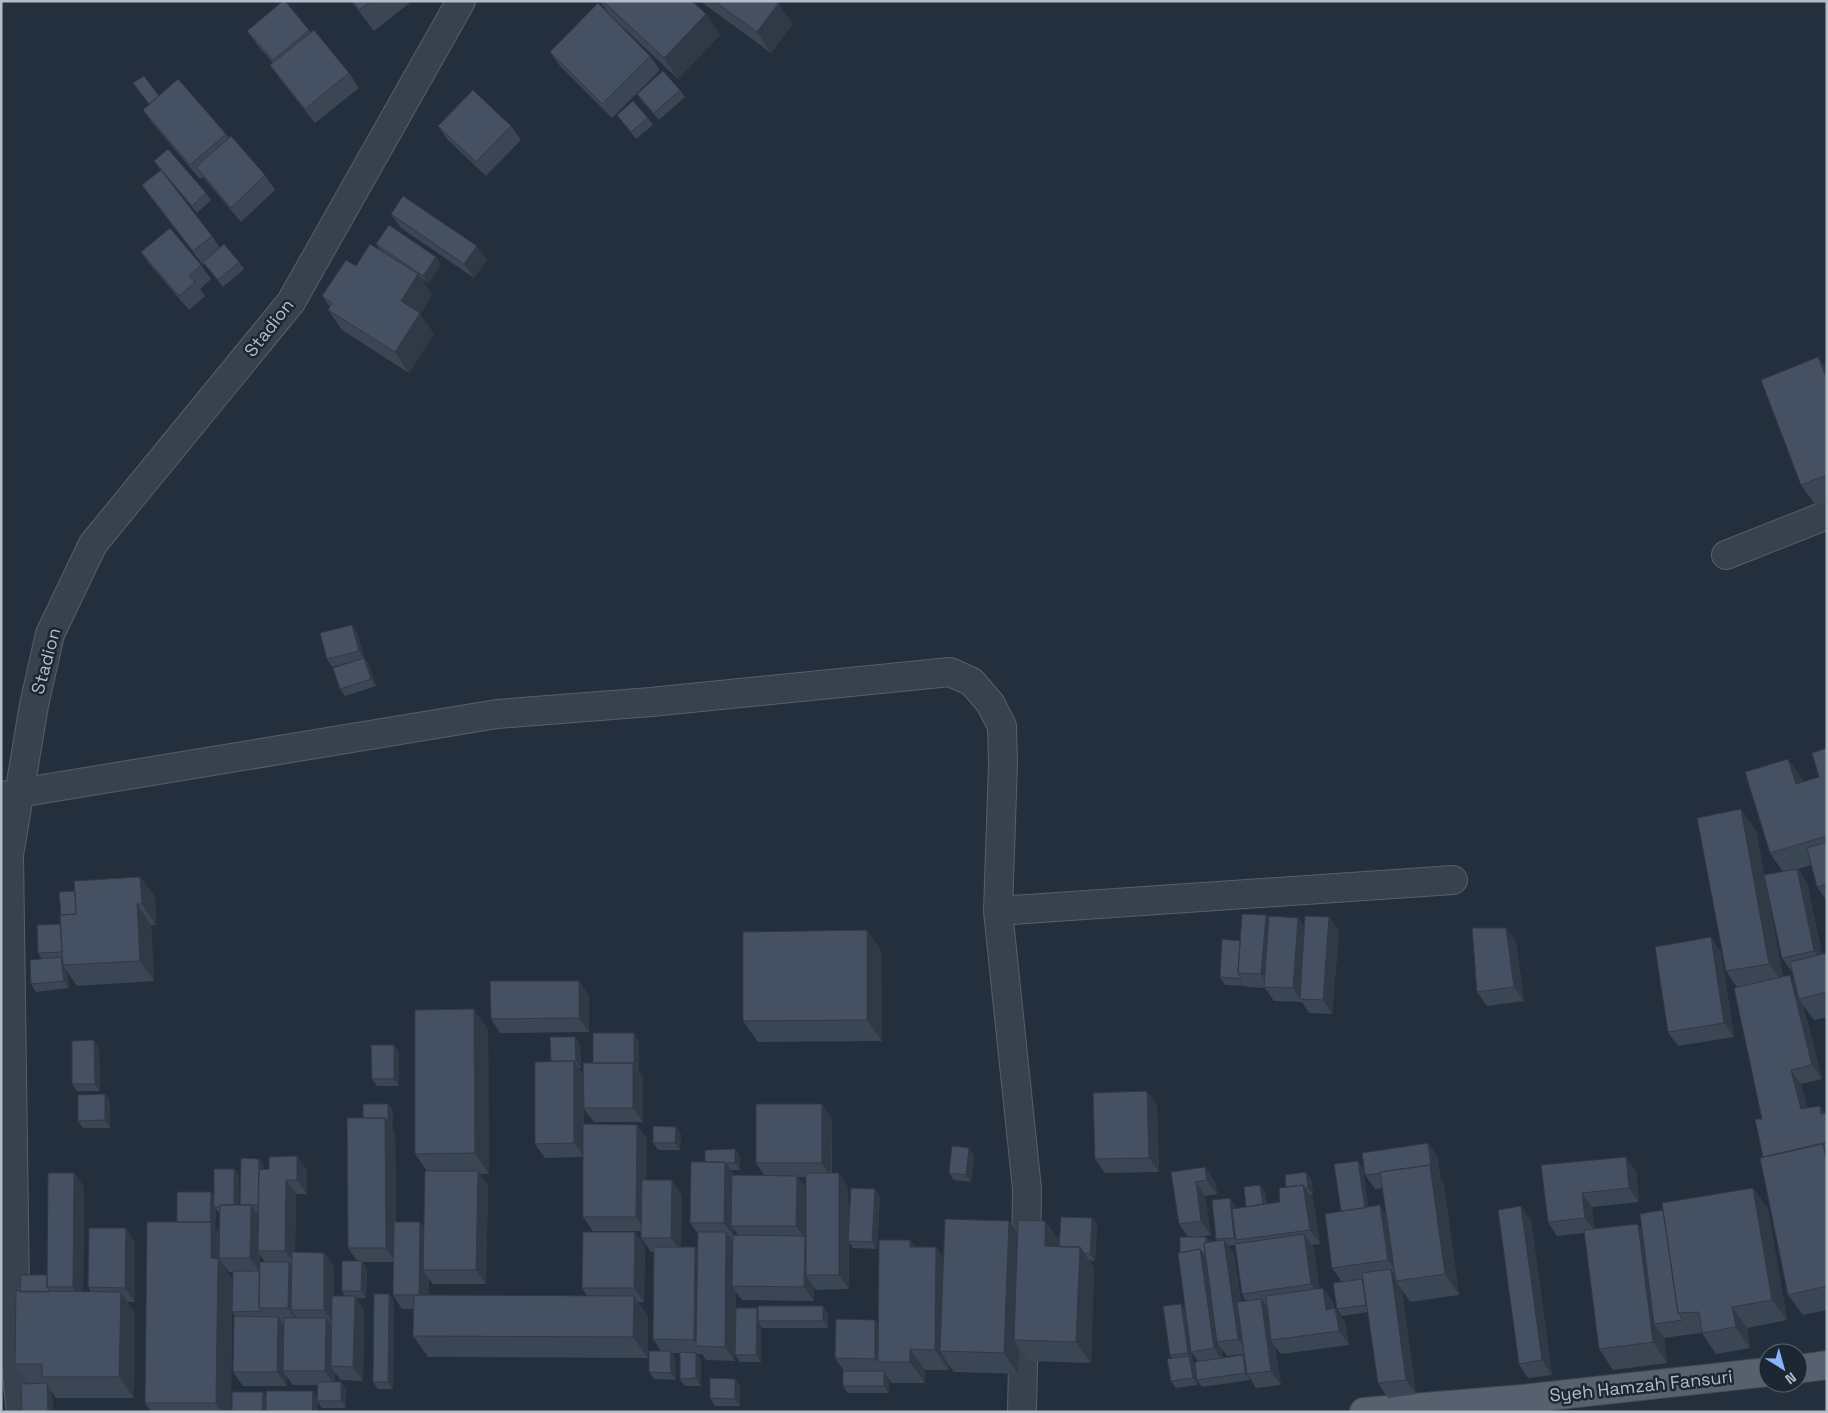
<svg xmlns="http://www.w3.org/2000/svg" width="1828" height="1413" font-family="'Space Grotesk',sans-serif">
  <rect width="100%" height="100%" fill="#242f3e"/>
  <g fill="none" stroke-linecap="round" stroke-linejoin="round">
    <!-- minor casing -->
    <g stroke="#565f6c" stroke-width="30">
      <path id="minor" d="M1726 555 1827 515
        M1 796 497 714 651 702 950 672 972 682 990 703 1002 726 1003 763 998 911 1027 1189 1026 1258
        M998 911 1453 880
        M21 1412 16 1366 9 855 34 705 50 634 93 544 291 302 461 1
        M1022 1412 1024 1316"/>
    </g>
    <!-- major casing -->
    <g stroke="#414a57" stroke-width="30">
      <path id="major" d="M1798 1369 1827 1365
        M1364 1412 1523 1399 1768 1372"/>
    </g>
    <!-- minor -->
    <use href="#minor" stroke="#38414e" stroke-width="28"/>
    <!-- major -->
    <use href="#major" stroke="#56606e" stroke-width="28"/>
  </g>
  <!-- wall -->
  <path fill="#3b4654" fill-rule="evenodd" d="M351 1H412L374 31Z
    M600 1H692L706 14 720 35 678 79 609 14Z
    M700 1H782L779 5 793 24 771 53Z
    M309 30 349 73 359 88 315 123 280 79 270 65 273 63 257 45 247 31Z
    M550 52 650 56 660 70 612 118 560 66Z
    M680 90 685 97 659 120 642 101 637 94Z
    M159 96 226 134 229 138 265 175 275 190 241 222 203 177 200 179 153 124 143 110Z
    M617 115 648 118 653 125 636 139Z
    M438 126H511L521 140 486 176 448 140Z
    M154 161 206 193 211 200 197 213 159 168Z
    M142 185 212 236 220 248 239 262 244 269 223 287 205 264 203 265 152 199Z
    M391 214 487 260 474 278 401 228Z
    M376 244 436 257 441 265 428 283 420 277 432 295 420 314 434 334 409 373 342 330 328 310 330 307 322 296 356 266 381 251Z
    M141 252 201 265 211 279 200 289 205 296 189 310 151 266Z
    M1818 357 1827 369V501L1816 506 1801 485Z
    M357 632 364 658 369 665 376 686 345 696 340 689 360 659 332 667 327 659Z
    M1827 748V901L1817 887 1811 865 1798 869 1807 883 1822 954 1827 953V1017L1814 1020 1803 1005 1822 1079 1801 1084 1807 1108 1825 1113H1827V1310L1803 1315 1788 1295 1763 1157 1762 1119 1737 987 1726 971 1756 830 1783 977 1790 975 1795 984 1792 972 1782 958 1783 872 1770 853 1788 759 1802 779 1803 782 1819 777Z
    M140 877 155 897 156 925H151L154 981 77 986 67 971 69 988 36 992 31 984 42 959 38 953 60 924 61 915 75 891Z
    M1266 915 1269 920 1298 918 1305 928 1329 917 1339 931 1332 1014 1309 1013 1302 1002 1274 1001 1265 988 1247 987 1246 985V986L1225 985 1220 977 1240 941Z
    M1506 928 1516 942 1524 1001 1487 1006 1477 992Z
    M867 930 881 951 882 1041 758 1042 743 1021Z
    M1721 952 1734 1037 1678 1046 1668 1032Z
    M589 995V1032L500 1033 491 1019Z
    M488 1029 489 1174H480L488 1185 486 1284H433L429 1279V1295L587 1296 582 1288 635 1232 645 1246 644 1302H638L648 1316V1358L428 1357 413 1336 414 1309H402L393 1295V1262H362L367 1268 366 1298H356L364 1310 363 1381 341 1380 335 1373V1382H341L346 1389V1408H322L318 1402V1412H232V1411L263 1392 266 1397 317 1398 318 1385H293L287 1377V1386H243L233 1372 235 1316 232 1312 233 1272H229L225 1267V1269L232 1279 231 1412H151L145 1403 177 1222 211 1192 214 1197 234 1169 239 1176V1205H240L259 1159 264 1166V1169H269L297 1156 307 1170V1194H296L295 1252 324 1253 334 1267V1296H345L342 1291 357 1261 348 1248 363 1118 388 1104 393 1111 392 1128 395 1132 396 1222 424 1227 427 1171 415 1154ZM216 1209 220 1214 219 1234 215 1228ZM260 1255 265 1262H260Z
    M575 1037 580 1044 581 1068H579L583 1075 593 1063 639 1040 638 1070 643 1077V1122H594L584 1109V1124L637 1125 647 1139 646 1180 682 1195 681 1247H695L697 1251 698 1234 690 1223 705 1162 740 1156V1170H730L733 1175H764L756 1163 832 1118V1173L848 1187 849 1232 880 1196 877 1249 853 1248 849 1242V1289L816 1290 814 1287V1301L742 1300 736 1292 735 1361 706 1360 702 1354H696L701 1360V1386H685L680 1379V1353H672L675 1359 676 1380 654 1379 649 1372 661 1351 653 1339 654 1252H651L641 1238V1231H593L583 1217V1157L545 1158 535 1144 551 1061ZM798 1177H806V1188ZM734 1229 738 1235H734Z
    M99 1047 100 1091H77L72 1084Z
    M399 1052V1086H377L372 1079Z
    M105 1094 110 1101V1128H83L78 1121Z
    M1157 1105 1159 1172 1105 1173 1095 1159Z
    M681 1134 680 1150H658L653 1143Z
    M1428 1143 1438 1157 1440 1180 1444 1185 1459 1295 1410 1302 1402 1290 1416 1394 1388 1398 1378 1383 1368 1312 1342 1316 1337 1309 1342 1282 1332 1268 1341 1211 1358 1161 1363 1168 1368 1207 1386 1214 1383 1188 1375 1189 1365 1175Z
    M974 1155 971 1182 954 1180 949 1173Z
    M1541 1165 1636 1171 1639 1202 1592 1207 1594 1229 1642 1230 1663 1210 1753 1188 1768 1209 1787 1320 1747 1328 1750 1348 1716 1354 1702 1333 1693 1334 1664 1338 1667 1363 1613 1370 1599 1349 1584 1233 1557 1236 1548 1222Z
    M1205 1167 1215 1181 1217 1194 1205 1196 1211 1235 1199 1237H1206L1210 1242 1217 1241 1216 1239 1235 1205V1208L1246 1207 1265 1192 1267 1204 1280 1202 1286 1187 1311 1179 1313 1195H1310L1313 1199 1320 1244 1311 1245 1314 1248 1319 1288 1333 1302 1334 1308H1335L1345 1322 1349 1345 1281 1354 1275 1346 1281 1385 1256 1388 1250 1378V1380L1202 1387 1197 1380 1198 1361 1192 1353V1360L1194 1363 1198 1385 1176 1388 1171 1381 1172 1358 1170 1355 1181 1304 1185 1310 1180 1253 1188 1237 1179 1224 1171 1172ZM1235 1245 1242 1294 1246 1301 1241 1302 1234 1254 1228 1246ZM1221 1348 1227 1356 1244 1354V1357L1243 1355 1223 1358Z
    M74 1173 84 1187 83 1292H91L88 1287 135 1242V1302H127L135 1313 134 1398H56L52 1392 53 1412H22L29 1384 15 1364 20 1292 47 1275Z
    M1092 1218 1097 1225 1095 1261 1089 1260 1094 1268 1091 1363 1028 1361 1019 1348 1018 1374 954 1372 949 1365V1370H925V1383H892L889 1379V1393H848L843 1386 844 1371 835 1358 875 1320 878 1324 910 1240 915 1247 944 1258 1009 1221 1018 1234 1045 1221 1060 1241Z
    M1531 1220 1552 1375 1528 1378 1519 1364Z
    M389 1294 394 1301 393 1389H378L373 1382Z
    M758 1309 828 1313V1328H763L761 1326V1362H740L735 1355Z
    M740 1386V1406H715L710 1398Z"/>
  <!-- shaded-wall -->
  <path fill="#303945" d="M768 1H782L779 5 793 24 771 53 757 32Z
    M706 14 720 35 678 79 664 58Z
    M477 246 487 260 474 278 464 264Z
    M436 257 441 265 428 283 423 276Z
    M418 274 432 295 420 314 434 334 409 373 395 352 401 301Z
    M1818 357 1827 369V379Z
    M352 625 357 632 364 658 359 651Z
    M364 658 369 665 376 686 371 679Z
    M1788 759 1802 779 1810 805 1796 784Z
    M1741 809 1756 830 1784 984 1769 964Z
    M1797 869 1807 883 1824 965 1814 951Z
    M140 877 155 897 156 925 142 904Z
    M137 904 151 925 154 981 140 961Z
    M1266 915 1275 929 1269 987 1261 974Z
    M1329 917 1339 931 1332 1014 1323 1000Z
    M1298 918 1308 932 1300 999 1293 988Z
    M1506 928 1516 942 1524 1001 1514 987Z
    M867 930 881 951 882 1041 867 1020Z
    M1711 937 1721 952 1734 1037 1724 1023Z
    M61 957 66 964 63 965 67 971 69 988 64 981Z
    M1790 975 1799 990V999L1803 1005 1822 1079 1812 1065Z
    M579 981 589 995V1032L579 1018Z
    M474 1009 488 1029 489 1174 475 1153Z
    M634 1033 639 1040V1070L634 1063Z
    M575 1037 580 1044 581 1068 576 1061Z
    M94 1040 99 1047 100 1091 95 1084Z
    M394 1045 399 1052V1086L394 1079Z
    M574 1061 584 1075V1157L574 1143Z
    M633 1063 643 1077V1122L633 1108Z
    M1791 1070 1801 1084 1811 1123 1801 1109Z
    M1147 1091 1157 1105 1159 1172 1149 1158Z
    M105 1094 110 1101V1128L105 1120Z
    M388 1104 393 1111V1128L388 1121Z
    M822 1104 832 1118 831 1177 822 1163Z
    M1820 1106 1827 1116 1821 1114Z
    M385 1118 395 1132 396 1262 386 1248Z
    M637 1125 647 1139 646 1231 636 1217Z
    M676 1127 681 1134 680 1150 675 1143Z
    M1428 1143 1438 1157 1441 1180 1431 1166Z
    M1823 1144 1827 1149V1162Z
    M969 1148 974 1155 971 1182 966 1175Z
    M735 1149 740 1156V1170L735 1163Z
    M297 1156 307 1170V1194L297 1180Z
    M1626 1157 1636 1171 1639 1202 1629 1188Z
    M259 1159 264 1166 263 1213 258 1205Z
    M1358 1161 1363 1168 1370 1217 1365 1210Z
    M725 1162 735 1176 731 1226 734 1229V1237L724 1223Z
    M1430 1165 1444 1185 1459 1295 1445 1274Z
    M1205 1167 1215 1181 1217 1194 1207 1180Z
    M234 1169 239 1176V1214L234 1207Z
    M478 1171 488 1185 486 1284 476 1270Z
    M1306 1172 1311 1179 1313 1195 1308 1188Z
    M74 1173 84 1187 83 1301 73 1287Z
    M839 1173 848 1187 849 1289 839 1275Z
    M797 1176 807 1190 806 1275 814 1287V1301L804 1287 805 1238 796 1226Z
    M286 1180 296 1194 295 1265 285 1251Z
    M672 1180 682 1195 681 1252 671 1238Z
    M1196 1182 1205 1196 1211 1235 1201 1221Z
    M1260 1185 1265 1192 1268 1216 1264 1209Z
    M1303 1185 1313 1199 1320 1244 1310 1230Z
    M1753 1188 1768 1209 1787 1320 1772 1300Z
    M875 1189 880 1196 877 1249 872 1242Z
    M211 1192 216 1199 214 1207 216 1209 215 1228 226 1243 219 1258 225 1267V1269L232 1279 231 1412H222L216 1403 211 1258Z
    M1582 1193 1592 1207 1595 1232 1585 1218Z
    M1230 1198 1235 1205 1238 1240H1236L1239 1245 1234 1238Z
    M251 1205 261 1219 258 1251 260 1255V1272L250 1258Z
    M1380 1205 1390 1220 1398 1274 1388 1260Z
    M1521 1206 1531 1220 1552 1375 1542 1360Z
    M1092 1218 1097 1225 1095 1261 1090 1254Z
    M1009 1221 1023 1242 1014 1340 1019 1348 1018 1374 1004 1353Z
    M1045 1221 1060 1241 1059 1267 1045 1246Z
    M420 1222 430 1236 423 1270 429 1279V1309L419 1295Z
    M1638 1224 1652 1244 1654 1324 1664 1338 1667 1363 1653 1342Z
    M126 1228 135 1242V1302L125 1288Z
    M635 1232 645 1246 644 1302 634 1288Z
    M726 1232 736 1246 732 1286 736 1292 735 1361 725 1347Z
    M1304 1234 1314 1248 1321 1298 1311 1284Z
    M1206 1237 1211 1244 1206 1253Z
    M910 1240 925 1260 910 1247Z
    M1224 1240 1234 1254 1248 1353 1238 1339Z
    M695 1247 704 1261 698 1346 694 1340Z
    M936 1247 950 1268 940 1351 949 1365V1370L935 1350Z
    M1080 1247 1094 1268 1091 1363 1076 1342Z
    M1200 1249 1210 1264 1217 1342 1221 1348 1223 1362 1214 1348Z
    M324 1253 334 1267V1324L324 1310Z
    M362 1261 367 1268 366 1298 361 1291Z
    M289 1262 299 1276 291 1310 298 1320V1322L288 1308Z
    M1391 1269 1399 1281H1396L1402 1290 1416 1394 1406 1380Z
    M1323 1288 1333 1302 1336 1324 1326 1310Z
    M121 1292 135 1313 134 1398 119 1377Z
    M389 1294 394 1301 393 1389 388 1382Z
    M355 1296 364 1310 363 1381 353 1367Z
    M634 1296 648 1316V1358L633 1337Z
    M1261 1299 1271 1313V1340L1275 1346 1281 1385 1271 1371Z
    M1181 1304 1186 1311 1193 1360 1188 1353Z
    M823 1306 828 1313V1328L823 1321Z
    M1732 1307 1747 1328 1750 1348 1736 1327Z
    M757 1308 762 1315 758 1321 761 1326V1362L756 1355Z
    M1335 1308 1345 1322 1349 1345 1339 1331Z
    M278 1317 288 1331 283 1371 287 1377V1386L277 1372Z
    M326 1318 336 1332 331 1366 335 1373V1385L325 1371Z
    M875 1320 885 1334 878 1362 875 1359Z
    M910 1349 925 1370V1383L910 1362Z
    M670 1351 675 1359 676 1380 671 1373Z
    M696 1353 701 1360V1386L696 1378Z
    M1243 1355 1248 1362 1247 1374 1250 1378V1380L1245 1373Z
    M1189 1356 1194 1363 1198 1385 1193 1378Z
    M884 1372 889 1379V1393L884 1386Z
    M735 1379 740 1386V1406L735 1399Z
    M341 1382 346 1389V1408L341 1401Z
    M47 1384 52 1392 53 1412H48Z
    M313 1391 318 1398V1412H312Z
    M263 1392 268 1399 267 1412 262 1411Z"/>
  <!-- building -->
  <path fill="#455162" stroke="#303945" d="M283 1H285L309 30 273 60 247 31Z
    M353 1H371L359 10Z
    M603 1H692L706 14 664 58Z
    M714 1H775L778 4 757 32Z
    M598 3 650 56 602 104 550 52Z
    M314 30 349 73 305 109 270 65Z
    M663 71 680 90 654 113 637 94Z
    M144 76 159 96 149 104 133 83Z
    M178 79 226 134 190 165 143 110Z
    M473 90 511 126 476 162 438 126Z
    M633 101 648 118 631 132 617 115Z
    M231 136 265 175 231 208 196 167Z
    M168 149 206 193 192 206 154 161Z
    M161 170 212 236 193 251 142 185Z
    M403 196 477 246 464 264 391 214Z
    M389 225 436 257 423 276 376 244Z
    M170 228 201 265 189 276 195 282 179 296 141 252Z
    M224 244 239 262 218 280 203 262Z
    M370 244 418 274 401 301 420 313 395 352 328 310 332 303 322 296 346 260 356 266Z
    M1818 357 1827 379V475L1801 485 1761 380Z
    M352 625 359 651 327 659 320 633Z
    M364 658 371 679 340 689 333 668Z
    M1827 748V836L1770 853 1745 772 1788 759 1796 784 1819 777 1812 753Z
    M1741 809 1769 964 1726 971 1697 818Z
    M1827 842V884L1817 887 1807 848Z
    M1797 869 1814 951 1782 958 1764 875Z
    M140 877 142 904H137L140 961 63 965 60 915 76 914 74 881Z
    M75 891 76 914 61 915 59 892Z
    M1242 914 1266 915 1261 974 1238 973Z
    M1269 916 1298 918 1293 988 1264 987Z
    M1305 916 1329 917 1323 1000 1300 999Z
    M60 924 62 952 38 953 37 925Z
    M1472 928H1506L1514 987 1477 992Z
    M867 930V1020L743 1021V932Z
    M1711 937 1724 1023 1668 1032 1655 947Z
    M1222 939 1240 941 1238 973 1241 979 1220 977Z
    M1827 953V992L1799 999 1790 962Z
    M61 957 64 981 31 984 30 960Z
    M1790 975 1812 1065 1791 1070 1801 1109 1820 1106 1821 1114 1827 1113V1142L1763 1157 1755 1119H1762L1734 988Z
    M490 981H579V1018L491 1019Z
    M474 1009 475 1153 415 1154V1010Z
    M593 1033H634V1063H593Z
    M550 1037H575L576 1061H551Z
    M94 1040 95 1084H72V1041Z
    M371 1045H394V1079H372Z
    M574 1061V1143L535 1144V1062Z
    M583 1063H633V1108H584Z
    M1147 1091 1149 1158 1095 1159 1093 1093Z
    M105 1094V1120L78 1121V1095Z
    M363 1104H388V1121L385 1118H363Z
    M756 1104H822V1163H756Z
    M347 1118H385L386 1248H348Z
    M583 1124 637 1125 636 1217H583Z
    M653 1126 676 1127 675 1143H653Z
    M1428 1143 1431 1166 1430 1165 1380 1172 1381 1173 1365 1175 1362 1153Z
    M1823 1144 1827 1162V1286L1788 1295 1760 1158Z
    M952 1146 969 1148 966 1175 949 1173Z
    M735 1149V1163L705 1162V1150Z
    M297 1156V1180H286L285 1251H258L259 1170 269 1169V1157Z
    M1626 1157 1629 1188 1582 1193 1585 1218 1548 1222 1541 1165Z
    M241 1158 259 1159 258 1205H240Z
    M1358 1161 1365 1208 1341 1211 1334 1164Z
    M691 1162H725L724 1223H690Z
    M1430 1165 1445 1274 1396 1281 1380 1172Z
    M1205 1167 1207 1180 1196 1182 1201 1221 1179 1224 1171 1172Z
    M214 1169H234V1205H220V1207H214Z
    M425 1171H478L476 1270H423Z
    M1306 1172 1308 1188H1305L1303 1185 1286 1187 1285 1175Z
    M48 1173H74L73 1287H47Z
    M806 1173H839V1275H806Z
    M732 1175 797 1176 796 1226H731Z
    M642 1180H672L671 1238H641Z
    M1260 1185 1263 1204 1246 1207 1244 1187Z
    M1303 1185 1310 1230 1236 1240 1232 1209 1280 1202 1279 1188Z
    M851 1188 875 1189 872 1242 848 1241Z
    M1753 1188 1772 1300 1732 1307 1736 1327 1702 1333 1699 1312 1678 1313 1662 1203Z
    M177 1192H211L210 1222H177Z
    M1230 1198 1234 1238 1216 1239 1212 1200Z
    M220 1205H251L250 1258H219Z
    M1380 1205 1388 1260 1332 1268 1325 1214Z
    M1521 1206 1542 1360 1519 1364 1498 1210Z
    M1663 1210 1678 1313 1683 1320 1654 1324 1640 1214Z
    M1061 1217 1092 1218 1090 1254 1084 1253 1080 1247H1059Z
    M945 1219 1009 1221 1004 1353 940 1351Z
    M1018 1220 1045 1221V1246L1080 1247 1076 1342 1014 1340Z
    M147 1222H211V1258L218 1259 216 1403H145Z
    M394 1222H420L419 1295H393Z
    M1638 1224 1653 1342 1599 1349 1584 1230Z
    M89 1228H126L125 1288 88 1287Z
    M583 1232H635L634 1288H582Z
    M698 1232H726L725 1347 696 1346Z
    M1304 1234 1311 1284 1242 1294 1235 1244Z
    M733 1235 805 1236 804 1287 732 1286Z
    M1180 1237H1206V1243H1204L1205 1253H1203L1200 1249 1180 1253Z
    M879 1240H910V1247H936L935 1350 910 1349V1362H878Z
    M1224 1240 1238 1339 1217 1342 1204 1243Z
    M654 1247H695L694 1340 653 1339Z
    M1200 1249 1214 1348 1191 1352 1178 1253Z
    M292 1252 324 1253V1310H291Z
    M342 1261H362L361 1291H342Z
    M260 1262H289L288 1308H259Z
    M1391 1269 1406 1380 1378 1383 1362 1273Z
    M233 1271H259V1308L262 1311 232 1312Z
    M21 1275H47V1287L49 1290V1292H20Z
    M1362 1279 1366 1305 1337 1309 1333 1283Z
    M1323 1288 1326 1310 1335 1308 1339 1331 1271 1340 1266 1296Z
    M16 1291 121 1292 119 1377H42V1364H15Z
    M374 1294H389L388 1382H373Z
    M414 1295 634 1296 633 1337 413 1336Z
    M332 1296H355L353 1367 331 1366Z
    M1261 1299 1271 1371 1247 1374 1237 1302Z
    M1181 1304 1188 1353 1170 1355 1163 1306Z
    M758 1306H823V1321H758Z
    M736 1308H757L756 1355H735Z
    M234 1316 278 1317 277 1372H233Z
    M284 1318H326L325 1371H283Z
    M836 1319 875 1320V1359L835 1358Z
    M649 1351H670L671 1373 649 1372Z
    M680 1352 696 1353V1378L680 1379Z
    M1243 1355 1245 1373 1197 1380 1195 1362Z
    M1189 1356 1193 1378 1171 1381 1167 1359Z
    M843 1371H884V1386H843Z
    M710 1378 735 1379V1399L710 1398Z
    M318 1382H341V1401H317Z
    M46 1383 47 1384 48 1412H22L21 1384Z
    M266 1391H313L312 1412 266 1411Z
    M232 1392H263L262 1411H232Z"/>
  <g text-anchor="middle" stroke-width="5" stroke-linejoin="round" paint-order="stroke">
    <!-- street labels -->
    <g font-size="18" fill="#b4bcc9" stroke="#1d2633">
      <text transform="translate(269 328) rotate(-52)" y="6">Stadion</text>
      <text transform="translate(46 661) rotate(-75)" y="6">Stadion</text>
      <text transform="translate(1641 1386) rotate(-6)" y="6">Syeh Hamzah Fansuri</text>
    </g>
  </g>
  <!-- border -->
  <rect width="1828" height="1413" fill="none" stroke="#b4bcc9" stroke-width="5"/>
  <!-- north arrow -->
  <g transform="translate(1783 1368) rotate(143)"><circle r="24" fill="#1d2633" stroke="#59626f"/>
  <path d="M0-4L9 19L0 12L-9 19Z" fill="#8ab4f8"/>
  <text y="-8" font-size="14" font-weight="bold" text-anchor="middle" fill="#b4bcc9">N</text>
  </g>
</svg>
